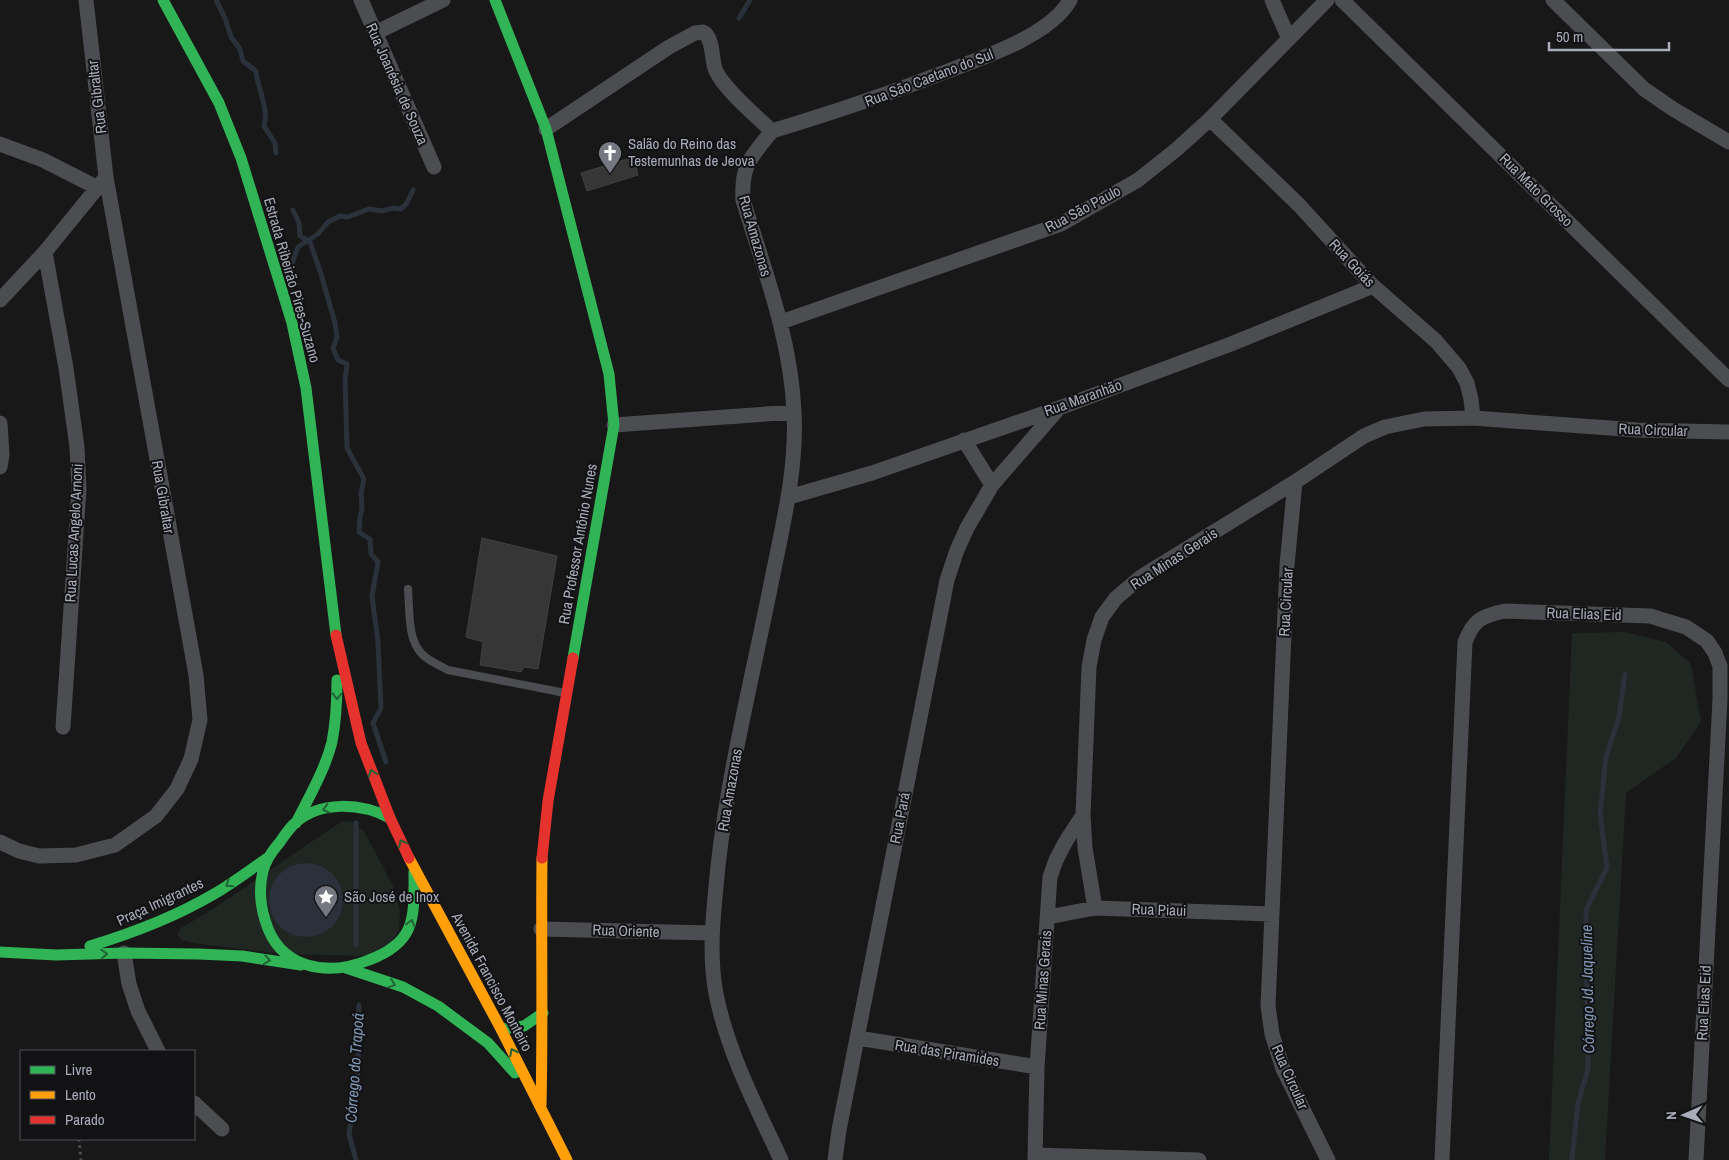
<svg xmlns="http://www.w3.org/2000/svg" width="1729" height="1160" font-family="'Archivo Narrow',sans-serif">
  <rect width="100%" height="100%" fill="#181818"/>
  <!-- green -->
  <path fill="#202722" d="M1624 632 1666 642 1691 664 1701 722 1676 758 1626 793 1605 1160H1549L1572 633Z
    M343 821 352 822 364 831 394 888 400 911 399 930 391 943 365 956 283 954 192 943 182 940 177 934 181 928C237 896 288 856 343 821Z"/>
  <!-- water -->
  <path fill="#2b313a" d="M269 900a37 37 0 1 1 74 0a37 37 0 1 1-74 0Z"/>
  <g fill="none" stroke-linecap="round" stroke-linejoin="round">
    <!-- stream -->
    <path stroke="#2b313a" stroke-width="5" d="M216 0 225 18 231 37 240 49 243 61 256 71C258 90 269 108 264 126L275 143 276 153
      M739 18 750 0
      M293 210 299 223 300 236 310 242 321 274 335 323 337 337 333 348 338 360 347 364 345 380 347 448 364 479 361 493 362 509 360 517 359 532 370 539 371 554 378 562 372 596 378 642 381 708 373 723 386 762
      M292 263 298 247 318 234 328 222 340 216 348 217 369 209 383 211 392 208 401 209 407 203 413 190
      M356 823V945
      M356 1160 349 1134 358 1071 359 1005
      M1572 1160 1578 1103 1588 1069 1586 910 1607 868 1600 813 1606 757 1619 717 1625 674"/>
  </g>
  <!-- building -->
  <path fill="#363637" stroke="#414144" d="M634 157 638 175 587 191 581 173Z
    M482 538 557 556 538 669 524 667 521 672 480 665 483 642 466 637Z"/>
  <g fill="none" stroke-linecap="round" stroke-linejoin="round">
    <!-- path -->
    <path stroke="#4e4e53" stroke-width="3" stroke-dasharray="2.5 4" stroke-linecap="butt" d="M79 1139 81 1160"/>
    <!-- lane -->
    <path stroke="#4c4d51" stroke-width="8" d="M408 589C410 609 407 637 421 653 428 661 439 665 448 670L565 693"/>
    <!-- street -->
    <path stroke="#4c4d51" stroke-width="15" d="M361 0 434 167
      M1272 0 1289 39
      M1342 0 1729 380
      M1553 0 1644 89 1673 109 1729 142
      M375 33 443 0
      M1210 119 1299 205 1373 286 1436 341 1459 368 1467 383 1471 399 1473 418
      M546 129 669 47 695 33 703 32 706 34C714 44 711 60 716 71 724 89 757 117 772 131
      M772 131C751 157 741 165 743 200 764 269 791 339 794 412 797 466 784 520 773 574 754 671 729 767 718 866 714 909 708 951 716 994 728 1053 756 1106 781 1160
      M772 131C828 114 883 96 937 75 976 60 1050 37 1070 0
      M0 144 43 160 98 188
      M45 252 66 368 77 447 79 489 63 727
      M0 300 45 252 106 177
      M781 322 1061 224 1138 180 1177 149 1210 119 1327 0
      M0 423 2 455 0 467
      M614 425 794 412
      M964 440 992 485
      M1295 482 1287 565 1268 1006 1272 1034 1283 1069 1328 1160
      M789 497 872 473 1059 408 1231 344 1373 286
      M1083 815 1085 848 1095 908
      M0 842 19 851 39 856 76 855 115 845 156 816 177 789 191 759 200 720 196 675 106 177 86 0
      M1048 917 1095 908 1272 914
      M541 929 711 933
      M124 953 129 984 138 1011 158 1051
      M858 1038 1037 1067
      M194 1103 222 1129
      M1035 1155 1199 1160
      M835 1160 839 1130 947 580 957 550 967 528 992 485 1059 408
      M1035 1160 1037 1067 1050 877 1056 860 1066 841 1083 815 1089 667 1094 640 1102 617 1116 598 1141 577 1295 482 1364 436 1385 427 1424 419 1473 418 1637 430 1729 432
      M1442 1160 1465 642C1474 619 1482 616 1505 611L1650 616 1686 627 1707 641 1715 653 1720 666V699L1696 1160"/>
    <!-- fast -->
    <path stroke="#30b455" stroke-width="11" d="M163 0 219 103 241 158 292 323 306 388 336 635
      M495 0 546 129 609 374 614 425 573 658
      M390 818C361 803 320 800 294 824 289 829 284 836 280 842 272 851 266 859 263 871 259 887 260 904 265 920 279 969 327 977 369 960 417 942 414 917 414 872
      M296 823C309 797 325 770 332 742 336 721 337 701 337 680
      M90 946C133 933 175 917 214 894 233 883 251 869 269 857
      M0 952 56 955 124 953 199 954 242 956 301 965
      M346 968 403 987 438 1006 488 1043 515 1073
      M501 1029 524 1026 543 1013"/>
    <!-- slow -->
    <path stroke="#ff9f0a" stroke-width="11" d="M409 858 501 1029 567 1160
      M541 1105C543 1023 541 940 542 858"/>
    <!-- jam -->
    <path stroke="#e5322d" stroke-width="11" d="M336 635 361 743 390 818 409 858
      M542 858 548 801 573 658"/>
  </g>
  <!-- one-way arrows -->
  <defs><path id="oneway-chevron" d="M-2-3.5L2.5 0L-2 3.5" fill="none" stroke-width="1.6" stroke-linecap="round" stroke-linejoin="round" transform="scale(1.25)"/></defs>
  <g stroke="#216334">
    <use href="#oneway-chevron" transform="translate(337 696) rotate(92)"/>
    <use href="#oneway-chevron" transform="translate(372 773) rotate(-110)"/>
    <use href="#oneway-chevron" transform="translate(326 809) rotate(166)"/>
    <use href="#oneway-chevron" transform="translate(402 843) rotate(-116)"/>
    <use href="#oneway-chevron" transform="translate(229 884) rotate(146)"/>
    <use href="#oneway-chevron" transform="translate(411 923) rotate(-74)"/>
    <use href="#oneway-chevron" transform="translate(104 954) rotate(-2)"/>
    <use href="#oneway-chevron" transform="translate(267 960) rotate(8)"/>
    <use href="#oneway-chevron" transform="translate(392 984) rotate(19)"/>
    <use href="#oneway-chevron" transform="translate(513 1052) rotate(-117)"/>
  </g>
  <!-- icons -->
  <defs>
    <g id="church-pin" transform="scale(1.25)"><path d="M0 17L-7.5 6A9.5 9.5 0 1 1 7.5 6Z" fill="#767881" stroke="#121214"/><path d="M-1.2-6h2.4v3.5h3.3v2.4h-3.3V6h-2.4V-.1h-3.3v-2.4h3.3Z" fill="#fff"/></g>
    <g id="sight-pin" transform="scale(1.25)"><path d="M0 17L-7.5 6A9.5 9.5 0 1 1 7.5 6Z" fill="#767881" stroke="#121214"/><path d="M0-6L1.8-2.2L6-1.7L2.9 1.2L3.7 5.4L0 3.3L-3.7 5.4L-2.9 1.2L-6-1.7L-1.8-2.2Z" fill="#fff"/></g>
  </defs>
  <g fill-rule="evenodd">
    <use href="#church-pin" x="610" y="153"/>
    <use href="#sight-pin" x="326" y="897"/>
  </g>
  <g text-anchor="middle" stroke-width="4" stroke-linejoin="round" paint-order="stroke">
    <!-- street labels -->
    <g font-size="15" fill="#a9acb9" stroke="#121214">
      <text transform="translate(929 78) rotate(-21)" y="5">Rua São Caetano do Sul</text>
      <text transform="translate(397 84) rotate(66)" y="5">Rua Joanésia de Souza</text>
      <text transform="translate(97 97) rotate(-97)" y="5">Rua Gibraltar</text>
      <text transform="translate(1536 190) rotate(45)" y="5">Rua Mato Grosso</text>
      <text transform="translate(1083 209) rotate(-28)" y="5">Rua São Paulo</text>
      <text transform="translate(755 236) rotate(74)" y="5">Rua Amazonas</text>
      <text transform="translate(1352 263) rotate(47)" y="5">Rua Goiás</text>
      <text transform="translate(292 280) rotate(74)" y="5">Estrada Ribeirão Pires-Suzano</text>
      <text transform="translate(1083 398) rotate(-20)" y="5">Rua Maranhão</text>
      <text transform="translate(1653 430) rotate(2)" y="5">Rua Circular</text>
      <text transform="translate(163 497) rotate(80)" y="5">Rua Gibraltar</text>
      <text transform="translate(74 533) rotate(-87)" y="5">Rua Lucas Angelo Arnoni</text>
      <text transform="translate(578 544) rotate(-80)" y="5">Rua Professor Antônio Nunes</text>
      <text transform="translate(1174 559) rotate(-33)" y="5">Rua Minas Gerais</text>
      <text transform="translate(1286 602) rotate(-87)" y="5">Rua Circular</text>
      <text transform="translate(1584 614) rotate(2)" y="5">Rua Elias Eid</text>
      <text transform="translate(730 790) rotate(-80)" y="5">Rua Amazonas</text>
      <text transform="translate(900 818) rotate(-79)" y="5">Rua Pará</text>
      <text transform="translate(160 902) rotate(-25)" y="5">Praça Imigrantes</text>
      <text transform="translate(1159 910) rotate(2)" y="5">Rua Piaui</text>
      <text transform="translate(626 931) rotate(2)" y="5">Rua Oriente</text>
      <text transform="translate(1043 980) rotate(-86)" y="5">Rua Minas Gerais</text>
      <text transform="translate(492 982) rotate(62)" y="5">Avenida Francisco Monteiro</text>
      <text transform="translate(1704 1003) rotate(-87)" y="5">Rua Elias Eid</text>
      <text transform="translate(947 1053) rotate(9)" y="5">Rua das Piramides</text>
      <text transform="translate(1290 1077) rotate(66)" y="5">Rua Circular</text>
    </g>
    <!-- poi labels -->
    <g font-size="15" fill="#a9acb9" stroke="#121214" text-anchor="start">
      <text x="628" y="149">Salão do Reino das<tspan x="628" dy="17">Testemunhas de Jeova</tspan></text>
      <text x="344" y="902">São José de Inox</text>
    </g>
    <!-- water labels -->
    <g font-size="16" font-style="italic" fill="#8097b4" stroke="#121214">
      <text transform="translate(1587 989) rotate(-91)" y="6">Córrego Jd. Jaqueline</text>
      <text transform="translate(354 1068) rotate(-86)" y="6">Córrego do Trapoá</text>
    </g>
  </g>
  <!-- legend -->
  <rect x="20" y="1050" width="175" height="90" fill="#121214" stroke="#4e5056"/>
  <rect x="30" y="1066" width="25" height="8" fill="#30b455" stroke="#4e5056"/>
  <text x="65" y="1075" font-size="15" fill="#a9acb9">Livre</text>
  <rect x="30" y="1091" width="25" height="8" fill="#ff9f0a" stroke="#4e5056"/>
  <text x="65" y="1100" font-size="15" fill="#a9acb9">Lento</text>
  <rect x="30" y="1116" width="25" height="8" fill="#e5322d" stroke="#4e5056"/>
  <text x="65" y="1125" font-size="15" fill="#a9acb9">Parado</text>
  <!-- north arrow -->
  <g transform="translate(1684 1115) rotate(268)" stroke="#121214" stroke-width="4" paint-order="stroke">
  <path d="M0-4L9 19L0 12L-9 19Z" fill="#a9acb9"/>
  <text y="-8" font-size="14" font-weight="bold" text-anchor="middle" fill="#a9acb9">N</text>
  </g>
  <!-- scale -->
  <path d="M1549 42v8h120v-8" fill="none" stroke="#a9acb9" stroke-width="2.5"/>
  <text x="1556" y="42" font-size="15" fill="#a9acb9" stroke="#121214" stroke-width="4" paint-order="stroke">50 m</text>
</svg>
